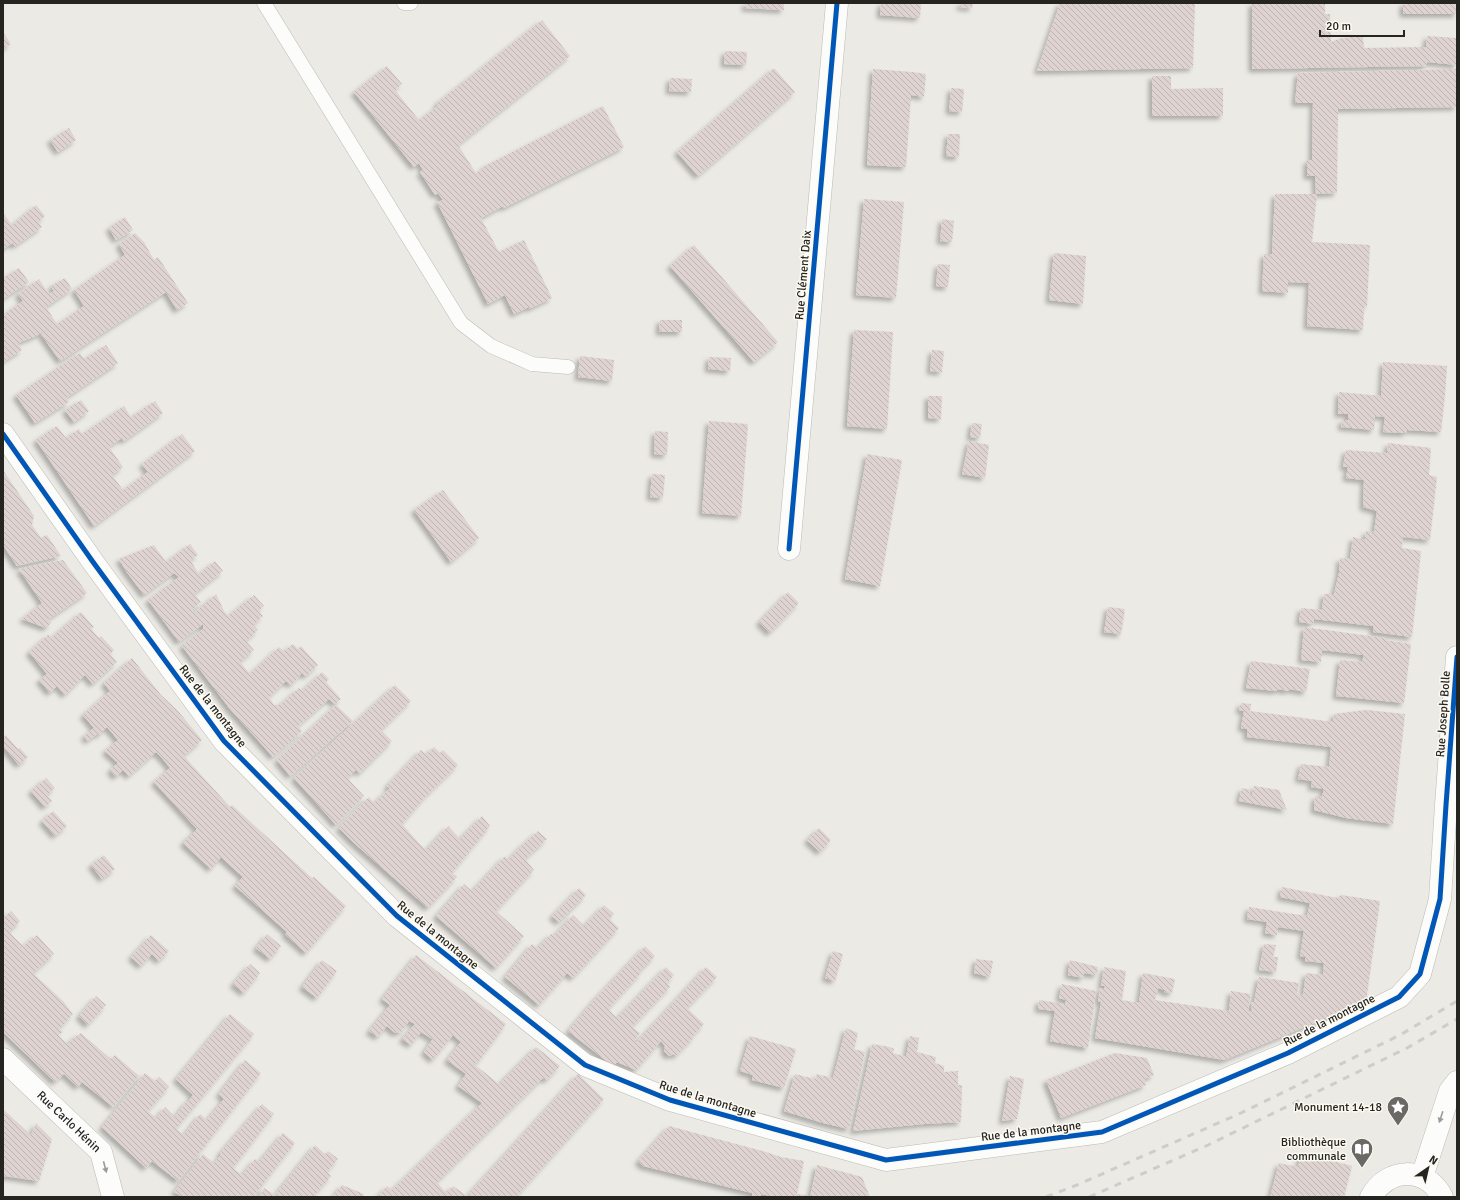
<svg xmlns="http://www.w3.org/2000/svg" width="1460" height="1200" font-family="Signika,sans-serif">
  <defs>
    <pattern id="building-back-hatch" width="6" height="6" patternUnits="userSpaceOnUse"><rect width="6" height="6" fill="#ded3d0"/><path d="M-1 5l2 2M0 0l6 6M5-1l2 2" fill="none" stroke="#beb5b2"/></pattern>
    <filter id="shadow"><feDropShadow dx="-3.5" dy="3.5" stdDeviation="2" flood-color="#0004"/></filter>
  </defs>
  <rect width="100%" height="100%" fill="#ebeae5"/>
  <!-- building -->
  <path fill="url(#building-back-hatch)" filter="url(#shadow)" d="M745 3H784V10L745 8Z
    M881 3H921L920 18 880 15Z
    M960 3H973L972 8 960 7Z
    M1060 3H1195L1193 68 1037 71Z
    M1252 3H1325V14H1330L1331 42 1342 38 1363 36 1364 48 1426 47 1427 36 1457 38V65L1427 62V66L1252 69Z
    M1403 3H1457V14H1403Z
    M542 20 570 56 458 145 476 173 484 169 483 167 603 106 624 147 504 208 503 206 481 218 499 252 524 240 552 298 529 309V307L514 314 505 295 488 304 437 202 443 200 438 193 435 195 420 172 423 170 419 163 414 167 354 92 387 66 402 84 395 90 419 120 438 106 437 103Z
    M3 32 11 44 3 49Z
    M725 51 747 52 746 65 724 64Z
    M774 68 795 92 698 176 677 152Z
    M873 69 912 72 926 74 924 97 911 95 906 167 867 165Z
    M1457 69V107L1338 109 1337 193 1316 194 1315 176H1307V160H1312L1313 103H1295L1298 73Z
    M1152 76H1171V89L1223 88V116H1152Z
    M670 78 692 79 691 92 669 91Z
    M951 88 964 89 962 112 949 111Z
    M69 128 76 140 58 152 50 140Z
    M948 134H960L959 157 946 156Z
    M1275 194H1317L1312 242 1370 245 1367 307 1364 306 1363 330 1307 326 1309 283 1288 282V293L1262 291 1264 254H1272Z
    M864 199 904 202 896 298 856 295Z
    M36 205 45 216 38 222 42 227 15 246 13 243 3 249V214H4L12 225Z
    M125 217 133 230 116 240 109 228Z
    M942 219 954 221 952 242 940 241Z
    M135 233 144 242 154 260 158 257 188 303 177 310 166 292 60 361 41 334 51 327 36 336 18 343 22 350 3 362V315L23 301 18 294 39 279 49 294 54 291 51 286 65 278 72 289 46 307 57 324 84 306 74 290 125 255 119 244Z
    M694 245 778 342 754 362 670 266Z
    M1054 253 1086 256 1083 304 1049 300Z
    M938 264 950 265 948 287 936 286Z
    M19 268 29 282 3 299V274L5 277Z
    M660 320H682V332H659Z
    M854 330 893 332 887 429 847 426Z
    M106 345 118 363 66 398 69 402 35 423 16 395 80 353 84 359Z
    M932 350 944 351 942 372 930 371Z
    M580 356 614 360 612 381 578 377Z
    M709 357 731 358 730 371 708 369Z
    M1383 362 1447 366 1445 395 1441 432 1407 430 1406 433 1383 432 1385 417 1375 416 1374 430 1341 427 1342 420H1348V414H1338L1339 392 1381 396Z
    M928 396H942L941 419 928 418Z
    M81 400 89 411 74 422 65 410Z
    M155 401 163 413 124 441 122 438 109 447 123 467 112 475 123 490 148 472 142 464 182 434 195 451 94 526 36 440 57 426 66 438 79 429 82 434 124 406 131 417Z
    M709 421 748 424 741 516 702 513Z
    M972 423 982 424 980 438 970 437Z
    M655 431 668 432 667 455 654 454Z
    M969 441 989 445 985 478 962 474Z
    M1388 443 1431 448 1429 475 1437 477 1430 540 1403 537 1402 548 1421 551 1412 637 1373 632V626L1314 619 1313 624 1299 622 1301 608 1322 610 1324 594H1334L1339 573 1340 558 1350 559 1353 537 1365 540 1366 531 1374 532 1377 511 1363 507 1364 480 1346 478 1348 467H1343L1346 450 1387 453Z
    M867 454 902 460 880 586 845 579Z
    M3 470 34 516 32 525 41 538 47 535 61 556 17 566 3 545Z
    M652 474 665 475 663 498 650 497Z
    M443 490 479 538 451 562 414 510Z
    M190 544 198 555 190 560 199 574 215 561 223 571 194 594 201 602 192 610 194 613 216 594 224 611 228 616 254 595 264 606 258 611 263 616 253 625 258 630 246 641 254 650 240 662 250 674 279 647 284 651 293 644 298 649 301 646 318 665 306 676 302 673 291 685 286 681 269 697 274 705H280L299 688 302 691 322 672 329 679 326 682 341 699 335 704 329 699 298 726 302 731 273 757 230 709 182 646 203 629V624L179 642 148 600 179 577 174 573 144 595 126 571 119 559 154 545 166 562Z
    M63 560 87 593 49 619 51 623 46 628 22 619 42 603 19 569Z
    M788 592 799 603 770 633 759 622Z
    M1108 607 1125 609 1121 634 1104 632Z
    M81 612 94 627 91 629 99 638 101 636 114 650 110 654 117 662 93 684 85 675 65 695 57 686 50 693 39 680 47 674 29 652 49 634 50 639Z
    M1304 627 1385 638V640L1411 644 1404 703 1336 696 1340 660 1362 662 1364 655 1322 650 1321 662 1301 660Z
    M132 658 161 695 178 711 202 740 184 756 230 807 232 805 312 878 314 877 346 906 306 953 285 934 287 932 235 886 243 877 221 857 211 869 183 843 197 829 154 782 170 768 162 758 156 752 129 776 123 770 116 777 110 770 118 763 105 751 118 740 107 727 99 735 97 734 88 741 84 736 94 728 83 715 110 691 104 683Z
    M1251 661 1310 669 1306 692 1289 689 1288 691 1277 689V691L1246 688Z
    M395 685 411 701 381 730 392 741 360 773 356 770 347 778 364 796 336 825 294 778Z
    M1241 703 1251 704 1250 711 1333 722 1334 714 1367 710 1405 714 1393 824 1346 818 1314 810 1315 796 1322 797 1324 789 1311 787 1312 781 1298 779 1301 764 1329 767 1331 747 1247 737V729L1241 728 1244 711 1239 710Z
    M336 705 353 721 290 776 277 760Z
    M6 735 18 749 20 748 28 757 19 765 3 746V738Z
    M434 747 440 753 443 750 458 765 427 795 402 824 418 842 426 850 448 826 460 839 482 816 490 826 452 873 457 877 428 908 354 843 339 828 369 797 374 803 390 788 387 786 421 750 426 755Z
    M46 778 55 788 47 795 52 801 45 807 31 791Z
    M1254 786 1279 790 1287 810 1239 801 1242 788 1250 790 1249 794 1252 795Z
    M53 811 67 826 55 836 42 821Z
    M819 828 831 840 820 852 807 840Z
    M538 831 547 839 525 859 534 870 496 911 524 936 496 968 436 916 464 884 472 891 505 856 508 860 524 843H525Z
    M104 855 115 869 102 879 91 865Z
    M1282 887 1337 898 1341 895 1380 901 1366 1002 1224 1060 1095 1038 1101 1002 1098 1001 1100 988 1104 989 1105 986H1101L1104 967 1126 971 1122 1000 1139 1003 1143 973 1175 979 1172 993 1164 992V990L1158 988 1155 1000 1229 1011 1231 991 1251 994 1248 1011 1252 1012 1251 1002H1254L1259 977 1299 983 1297 994 1303 995 1306 973 1323 975 1324 963 1305 961V957L1300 956 1304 931 1278 927 1277 935 1265 933 1267 922 1247 919 1249 907 1307 916 1310 903 1280 897Z
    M579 888 586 895 559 922 552 916Z
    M604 905 614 914 609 919 619 928 573 978 567 973 539 1005 505 977 532 944 537 948 551 934 554 936 573 915 584 926Z
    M11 911 20 921 9 932 23 946 37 935 54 954 33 973 63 1001 73 1014 59 1029 63 1032 58 1035 68 1045 72 1039 81 1033 111 1059 115 1055 139 1076 113 1107 82 1082 78 1087 64 1074 55 1082 3 1032V918Z
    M267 934 281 946 270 959 256 948Z
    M151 935 169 951 159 961 152 954 141 966 131 957Z
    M1264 944 1276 945 1273 957H1278L1276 972 1259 970Z
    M645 946 655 956 640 971 641 973 608 1009 617 1018 666 967 674 975 667 983 670 987 632 1027 640 1033 634 1041 636 1043 706 967 717 977 687 1008 704 1024 693 1036 694 1037 676 1056 674 1054 669 1056 664 1051 665 1046 661 1041 636 1070 617 1062 613 1066 568 1031 595 999Z
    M833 951 843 954 835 981 825 978Z
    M416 955 506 1024 479 1061 474 1064 499 1084 536 1047 560 1066 547 1080 543 1078 437 1182 446 1193 453 1186 467 1196 578 1074 604 1099 516 1197H377L387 1186 392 1190 482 1103 458 1086 466 1074 447 1060 461 1042 453 1035 433 1060 424 1052 438 1031 432 1039 421 1032 411 1045 402 1039 415 1024 409 1021 401 1032 395 1033 387 1026 378 1037 369 1031 390 1005 382 999Z
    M976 959 993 961 990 977 974 973Z
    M322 960 337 971 317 998 302 987Z
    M1070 960 1098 967 1097 975 1084 973 1083 978 1068 975Z
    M250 964 260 973 244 993 233 984Z
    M1062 984 1096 991 1088 1048 1050 1041 1055 1011 1038 1009 1039 1000 1065 1004 1066 1000 1059 998Z
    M96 996 106 1005 88 1025 79 1016Z
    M230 1014 254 1034 176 1129 184 1135 200 1114 207 1120 224 1099 219 1094 245 1060 261 1073 178 1181 152 1161 146 1168 102 1127 145 1073 155 1081 159 1077 169 1087 148 1111 156 1118 165 1107 175 1117 186 1102 187 1103 193 1095 176 1079Z
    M846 1028 858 1033 854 1049 865 1052 849 1129 823 1123 784 1111 795 1074 815 1079 817 1074 833 1078Z
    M750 1036 796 1049 784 1088 752 1080 753 1075 740 1071Z
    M910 1036 919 1038 917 1052 936 1057 935 1063 944 1066V1072L958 1071V1085H962L961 1122 924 1124 853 1131 872 1044 890 1047 894 1049 893 1053 906 1057Z
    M1115 1053 1147 1058 1154 1075 1144 1079 1146 1085 1061 1118 1046 1080Z
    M1010 1076 1024 1079 1017 1119 1002 1121Z
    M262 1104 274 1114 233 1168 242 1175 255 1159 259 1162 283 1133 295 1143 253 1197H183L174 1192 203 1154 214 1163 221 1155 220 1153Z
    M3 1109 31 1135 36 1123 52 1139 39 1181 3 1176Z
    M669 1126 766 1152 781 1157 804 1161 797 1194 806 1195V1197H776L761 1194 760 1197H754L752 1196V1193L643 1166 638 1161Z
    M315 1145 325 1154 328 1151 338 1159 327 1172 331 1176 313 1197H259L264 1188 275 1195Z
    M1302 1153 1352 1166 1344 1197H1270L1279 1163 1298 1167Z
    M817 1165 862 1177 870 1197H810Z
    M342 1185 364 1194 363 1196 366 1197H333Z"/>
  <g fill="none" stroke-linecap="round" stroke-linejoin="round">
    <!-- service casing -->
    <g stroke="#bbbab6" stroke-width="15">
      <path id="service" d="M264 3 461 323 491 346 532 364 568 367
        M404 3H411"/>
    </g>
    <!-- minor casing -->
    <g stroke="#bbbab6" stroke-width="23">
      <g id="minor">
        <path d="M3 434 93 562 224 741 397 916 585 1065 670 1100 886 1160 1102 1132 1288 1053 1399 997 1420 974 1440 899 1446 805 1457 657"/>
        <path d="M789 549 837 3"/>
        <path id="s1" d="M3 1059 101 1152 113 1197"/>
        <path d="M1422 1177 1450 1091 1457 1082"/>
        <path d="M1371 1197C1388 1167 1426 1166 1442 1197"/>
      </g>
    </g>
    <!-- service -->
    <use href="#service" stroke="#fcfcfb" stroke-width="14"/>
    <!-- minor -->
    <use href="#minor" stroke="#fcfcfb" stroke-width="22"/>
    <!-- rail -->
    <path stroke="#cdcdcc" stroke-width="3" stroke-dasharray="7 7" stroke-linecap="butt" d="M1046 1197 1077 1185 1241 1113 1400 1035 1457 1001
      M1089 1197 1208 1145 1407 1048 1457 1019"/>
    <!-- cycleway casing -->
    <g stroke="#fbf9f0" stroke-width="8">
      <path id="cycleway" d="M3 434 93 562 224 741 397 916 585 1065 670 1100 886 1160 1102 1132 1288 1053 1399 997 1420 974 1440 899 1446 805 1457 657
        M789 549 837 3"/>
    </g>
    <!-- cycleway -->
    <use href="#cycleway" stroke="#0057b8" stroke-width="5"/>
  </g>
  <!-- one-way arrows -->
  <defs><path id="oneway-solid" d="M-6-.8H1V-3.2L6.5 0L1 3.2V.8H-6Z"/></defs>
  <g fill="#9b9b99">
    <use href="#oneway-solid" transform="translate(1441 1117) rotate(108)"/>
    <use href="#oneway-solid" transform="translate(105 1167) rotate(75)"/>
  </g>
  <!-- icons -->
  <defs>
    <g id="sight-pin" transform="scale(1.15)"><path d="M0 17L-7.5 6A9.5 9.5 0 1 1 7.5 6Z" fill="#6a6966" stroke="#fbf9f0"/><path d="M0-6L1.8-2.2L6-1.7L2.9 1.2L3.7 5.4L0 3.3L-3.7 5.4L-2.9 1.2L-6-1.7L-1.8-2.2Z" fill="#fff"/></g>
    <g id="library-pin" transform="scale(1.15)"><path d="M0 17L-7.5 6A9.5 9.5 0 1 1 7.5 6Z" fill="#6a6966" stroke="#fbf9f0"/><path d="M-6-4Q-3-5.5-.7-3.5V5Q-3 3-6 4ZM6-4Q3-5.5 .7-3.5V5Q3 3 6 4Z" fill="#fff"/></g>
  </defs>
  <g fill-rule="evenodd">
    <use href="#sight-pin" x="1398" y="1107"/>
    <use href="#library-pin" x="1362" y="1149"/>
  </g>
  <g text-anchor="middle" stroke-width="3" stroke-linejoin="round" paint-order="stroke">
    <!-- street labels -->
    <g font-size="12" fill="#252421" stroke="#fbf9f0">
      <text transform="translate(803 275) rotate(-85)" y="4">Rue Clément Daix</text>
      <text transform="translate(213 706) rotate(52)" y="4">Rue de la montagne</text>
      <text transform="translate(1443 714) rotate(-86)" y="4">Rue Joseph Bolle</text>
      <text transform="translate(438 935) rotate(39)" y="4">Rue de la montagne</text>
      <text transform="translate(1329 1020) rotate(-27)" y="4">Rue de la montagne</text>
      <text transform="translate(708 1099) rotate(17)" y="4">Rue de la montagne</text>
      <text dy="4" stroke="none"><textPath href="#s1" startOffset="91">Rue Carlo Hénin</textPath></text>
      <text transform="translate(1031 1131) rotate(-7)" y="4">Rue de la montagne</text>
    </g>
    <!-- poi labels -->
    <g font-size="12" fill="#252421" stroke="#fbf9f0" text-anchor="end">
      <text x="1382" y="1111">Monument 14-18</text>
      <text x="1346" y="1146">Bibliothèque<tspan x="1346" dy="14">communale</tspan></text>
    </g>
  </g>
  <!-- border -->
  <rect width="1460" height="1200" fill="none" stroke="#252421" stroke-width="8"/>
  <!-- north arrow -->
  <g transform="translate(1428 1168) rotate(34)" stroke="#fbf9f0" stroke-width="3" paint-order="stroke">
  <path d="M0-3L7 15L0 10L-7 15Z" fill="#252421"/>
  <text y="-6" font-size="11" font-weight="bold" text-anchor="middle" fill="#252421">N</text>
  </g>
  <!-- scale -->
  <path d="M1320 30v6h84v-6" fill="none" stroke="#252421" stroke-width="2"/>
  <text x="1326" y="30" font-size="12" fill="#252421" stroke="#fbf9f0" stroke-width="3" paint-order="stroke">20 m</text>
</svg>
